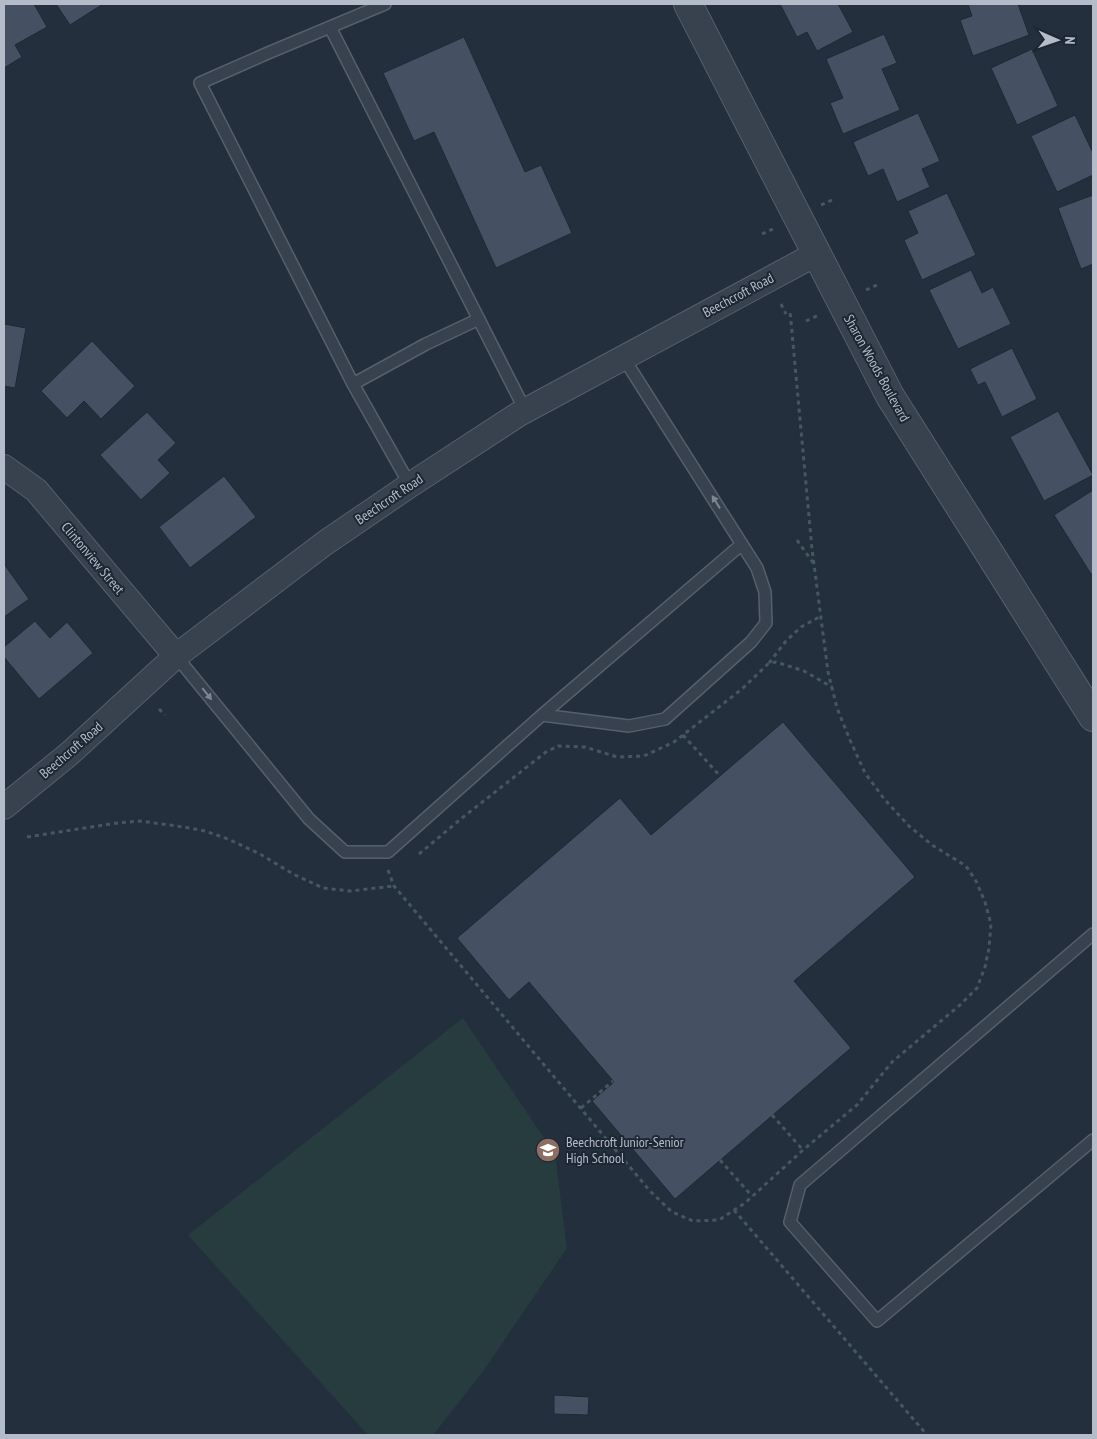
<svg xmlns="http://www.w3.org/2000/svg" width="1097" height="1439" font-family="'PT Sans Narrow',sans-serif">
  <rect width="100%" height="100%" fill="#242f3e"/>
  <!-- green -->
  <path fill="#263c3f" d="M463 1018 555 1154 567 1248 482 1373 433 1435H368L188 1235Z"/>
  <!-- building -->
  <path fill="#455162" stroke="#1f2835" d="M4 4H34L47 27 15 45 22 57 4 68Z
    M56 4H103L70 25Z
    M780 4H838L853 32 817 51 807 32 797 37Z
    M968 4H1018L1029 35 973 56 960 20 972 16Z
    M884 34 897 63 882 69 900 110 843 134 830 103 843 98 826 59Z
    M464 37 525 172 541 165 572 233 496 268 434 132 414 141 383 73Z
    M1032 49 1058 106 1017 125 991 68Z
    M918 113 940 161 922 169 930 187 897 202 883 169 868 176 853 142Z
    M1075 115 1093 153V175L1057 192 1031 136Z
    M947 193 976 255 922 280 904 240 918 233 908 211Z
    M1093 195V264L1081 269 1058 208Z
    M971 270 982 293 993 287 1011 324 958 349 929 290Z
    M4 324 26 328 15 388 4 386Z
    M92 341 135 386 101 419 84 401 67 418 41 391Z
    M1012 348 1037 399 1002 417 985 382 978 385 970 369Z
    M1058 411 1093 475 1044 501 1010 437Z
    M147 412 176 443 158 460 170 473 141 500 100 455Z
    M224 476 256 517 190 568 159 527Z
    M1093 490V573L1091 574 1054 515Z
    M4 564 29 599 4 617Z
    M35 621 50 638 67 622 93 653 39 699 4 657V647Z
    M783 722 915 877 794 981 851 1048 675 1199 592 1101 614 1082 529 982 509 1000 457 938 620 798 651 835Z
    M554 1395 589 1397 588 1415 554 1414Z"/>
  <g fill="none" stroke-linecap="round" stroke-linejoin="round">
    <!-- service casing -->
    <g stroke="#565f6c" stroke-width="14">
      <path id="service" d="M385 4 268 53 200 83 353 384 410 485
        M330 27 525 410
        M353 384 426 344 479 319
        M176 656 309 819 345 852H388L542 715 742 544
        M542 715 629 726 665 719 751 642 766 623 765 592 757 568 623 357
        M1093 934 800 1185 790 1222 877 1321 1093 1140"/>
    </g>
    <!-- minor casing -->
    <g stroke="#565f6c" stroke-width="26">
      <path id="minor" d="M4 467 36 490 176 656
        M4 807 69 754 176 656 325 543 410 485 519 414 816 254"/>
    </g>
    <!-- tertiary casing -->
    <g stroke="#565f6c" stroke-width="30">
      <path id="tertiary" d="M688 4 890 396 1093 717"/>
    </g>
    <!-- path -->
    <path stroke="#44595c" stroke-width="3" stroke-dasharray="4 4" stroke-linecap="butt" d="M821 205 832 200
      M762 234 773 229
      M866 290 877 285
      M781 304 786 314
      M806 321 819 315
      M797 540 814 564
      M769 663 786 641 801 627 821 616
      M159 709 165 715
      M683 735 720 776
      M27 837 117 823 140 821 184 827 205 831 228 839 260 854 293 874 323 888 350 891 394 886
      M419 854 462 818 546 752 558 746 585 747 617 757 644 756 674 742 742 689 768 664 776 662 804 671 832 687
      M388 870 394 886 650 1191 672 1212 693 1221 719 1220 745 1203 803 1150 857 1105 892 1062 960 1005 977 988 985 967 989 948 991 924 985 902 976 881 966 866 932 845 909 826 885 800 865 773 850 740 837 708 828 672 812 549 790 311
      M581 1108 613 1081
      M772 1115 803 1150
      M720 1160 752 1196
      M734 1210 927 1435"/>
    <!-- service -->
    <use href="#service" stroke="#38414e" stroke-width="11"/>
    <!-- minor -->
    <use href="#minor" stroke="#38414e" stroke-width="24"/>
    <!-- tertiary -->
    <use href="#tertiary" stroke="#38414e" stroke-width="28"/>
  </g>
  <!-- one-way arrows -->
  <defs><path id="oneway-solid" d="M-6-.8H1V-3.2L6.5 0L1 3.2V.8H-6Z" transform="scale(1.25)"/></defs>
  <g fill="#7c8592">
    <use href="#oneway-solid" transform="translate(716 502) rotate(-122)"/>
    <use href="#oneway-solid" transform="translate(207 694) rotate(51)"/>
  </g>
  <!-- icons -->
  <defs>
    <g id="school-disc" transform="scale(1.25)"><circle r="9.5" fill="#8d6e63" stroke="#1d2633"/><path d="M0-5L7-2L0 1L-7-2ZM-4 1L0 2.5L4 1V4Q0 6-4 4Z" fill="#fff"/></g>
  </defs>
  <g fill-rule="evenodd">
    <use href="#school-disc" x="548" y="1150"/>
  </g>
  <g text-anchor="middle" stroke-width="4" stroke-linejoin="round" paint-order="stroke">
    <!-- street labels -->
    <g font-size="14" fill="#b4bcc9" stroke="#1d2633">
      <text transform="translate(738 295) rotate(-28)" y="5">Beechcroft Road</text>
      <text transform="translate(877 368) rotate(61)" y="5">Sharon Woods Boulevard</text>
      <text transform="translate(389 499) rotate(-34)" y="5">Beechcroft Road</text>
      <text transform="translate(93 558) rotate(50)" y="5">Clintonview Street</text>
      <text transform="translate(71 750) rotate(-41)" y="5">Beechcroft Road</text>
    </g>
    <!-- poi labels -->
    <g font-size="14" fill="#b4bcc9" stroke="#1d2633" text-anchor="start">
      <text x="566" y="1147">Beechcroft Junior-Senior<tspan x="566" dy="16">High School</tspan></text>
    </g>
  </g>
  <!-- border -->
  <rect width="1097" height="1439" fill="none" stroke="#b4bcc9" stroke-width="10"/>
  <!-- north arrow -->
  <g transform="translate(1057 40) rotate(92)" stroke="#1d2633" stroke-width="4" paint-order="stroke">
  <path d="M0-4L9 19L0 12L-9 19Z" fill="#b4bcc9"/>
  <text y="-8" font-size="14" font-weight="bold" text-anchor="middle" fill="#b4bcc9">N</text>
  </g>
</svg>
